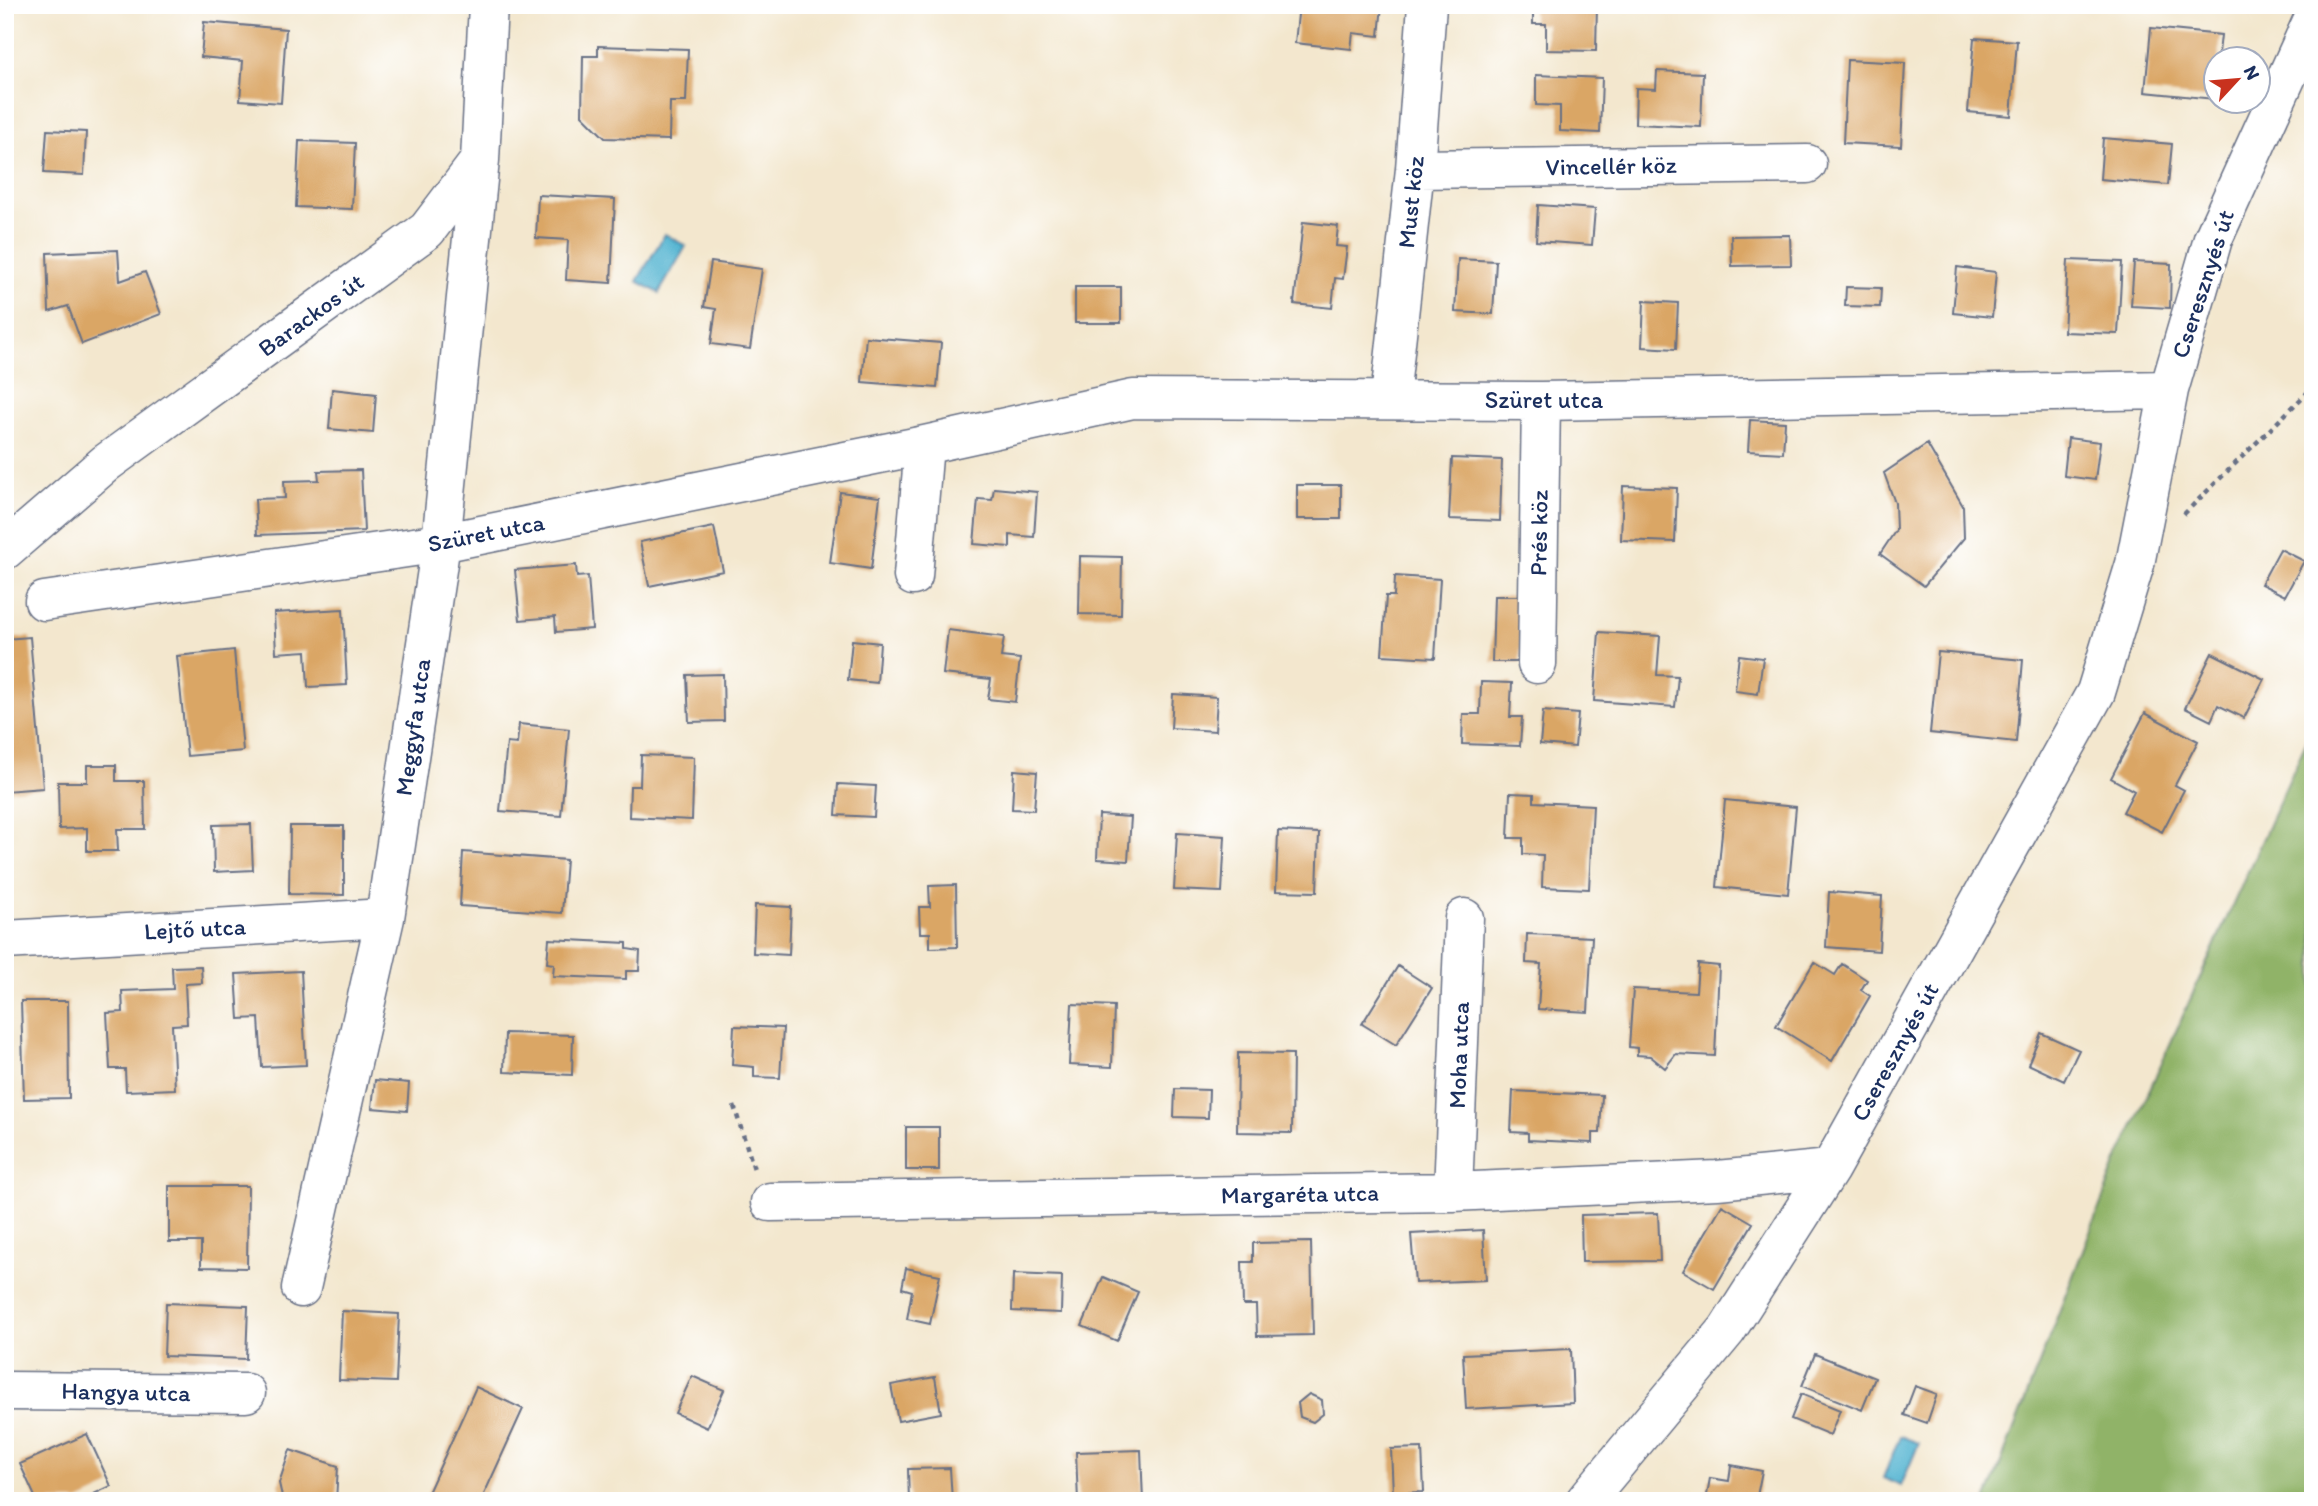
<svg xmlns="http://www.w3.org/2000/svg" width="2318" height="1506" font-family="Itim,sans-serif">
  <rect width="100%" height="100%" fill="#fff"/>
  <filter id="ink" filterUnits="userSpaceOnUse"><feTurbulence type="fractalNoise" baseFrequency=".0143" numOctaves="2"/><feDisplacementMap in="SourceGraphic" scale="14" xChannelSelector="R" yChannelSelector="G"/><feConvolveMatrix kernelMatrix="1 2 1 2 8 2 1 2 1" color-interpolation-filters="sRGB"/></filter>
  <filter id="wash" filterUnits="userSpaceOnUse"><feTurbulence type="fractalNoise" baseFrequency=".00686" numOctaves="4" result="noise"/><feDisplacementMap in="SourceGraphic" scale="28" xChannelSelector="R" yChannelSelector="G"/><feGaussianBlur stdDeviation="1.57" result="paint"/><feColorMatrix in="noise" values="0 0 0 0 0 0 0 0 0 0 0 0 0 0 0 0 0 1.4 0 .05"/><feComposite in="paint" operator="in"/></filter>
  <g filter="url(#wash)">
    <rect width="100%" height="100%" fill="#f3e7ce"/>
    <!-- forest -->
    <path fill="#90b368" stroke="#567163" stroke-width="2" d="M2313 727V1501H1986L2117 1162Z"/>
    <!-- water -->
    <path fill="#51b3d0" stroke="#367197" stroke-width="2" d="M665 234 686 246 659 293 637 281Z
      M1900 1436 1919 1443 1901 1486 1883 1478Z"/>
    <g id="blocks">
      <!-- building -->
      <path fill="#daa665" d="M1299 5H1382L1379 36 1353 33 1351 49 1295 43Z
        M1533 5H1597L1596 51 1546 50V24H1533Z
        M204 22 286 29 281 103 240 100 243 61 201 57Z
        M5 24H10V65H5Z
        M2151 28 2221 35 2214 99 2145 92Z
        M1974 38 2017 41 2011 116 1968 112Z
        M598 46 688 49 686 102H670L669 140 605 138 582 115 583 56H598Z
        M1847 60 1905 63 1901 146 1843 143Z
        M1657 71 1703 73 1701 127 1635 124 1636 88 1656 89Z
        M1536 75 1602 78 1600 133 1560 131V106L1536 105Z
        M47 130 86 132 84 175 44 173Z
        M2103 138 2172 144 2168 185 2100 179Z
        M299 141 355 143 352 209 296 207Z
        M538 195 615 199 611 283 566 280 568 240 536 238Z
        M1538 205 1595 209 1592 245 1536 241Z
        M1303 222 1338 226 1336 246 1347 247 1343 279 1335 278 1332 308 1294 304Z
        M1790 235 1791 265 1732 266 1731 236Z
        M118 250 120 281 145 272 161 314 82 344 68 306 49 312 47 253Z
        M1458 259 1496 261 1493 314 1455 312Z
        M2068 260 2122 262 2118 334 2064 332Z
        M711 262 762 269 750 349 711 344 716 309 704 307Z
        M2134 262 2171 264 2170 308 2131 306Z
        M1957 267 1996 272 1992 317 1953 313Z
        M1075 287H1121V323H1075Z
        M1846 287 1881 288 1880 307 1845 306Z
        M1644 301 1678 303 1676 349 1642 347Z
        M866 337 941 343 937 388 862 382Z
        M332 389 376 394 373 433 329 429Z
        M1750 420 1785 422 1783 453 1748 451Z
        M2068 438 2100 442 2095 480 2064 476Z
        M1927 444 1963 506 1964 538 1924 586 1880 554 1896 530 1895 503 1884 473Z
        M1452 458 1502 460 1500 521 1449 519Z
        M361 470 364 531 257 535 255 499 285 498 284 481 319 480 318 471Z
        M1297 485H1341V519H1297Z
        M1623 486 1677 488 1675 542 1621 540Z
        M994 488 1037 492 1034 537 1010 535V547L974 544 978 499 992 500Z
        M840 492 880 497 871 569 830 563Z
        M714 527 723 571 649 586 640 542Z
        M2280 549 2304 561 2285 596 2261 584Z
        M1080 556 1122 557 1121 615 1079 614Z
        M576 565 577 577 588 576 592 629 556 632 555 617 520 620 515 570Z
        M1395 576 1440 579 1435 658 1382 655 1386 596H1394Z
        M1494 596H1522L1520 662H1492Z
        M343 609 347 685 308 687 306 651 276 653 274 613Z
        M948 630 1004 637 1001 657 1020 659 1015 702 988 699 991 679 943 674Z
        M1599 632 1660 636 1657 675 1678 676 1675 707 1594 701Z
        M30 637 43 788 5 791V639Z
        M852 640 880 643 877 683 848 680Z
        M234 650 243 751 187 756 177 656Z
        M1938 652 2023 660 2016 742 1930 733Z
        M2212 653 2264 679 2244 718 2218 705 2211 721 2185 708Z
        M1739 655 1763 658 1758 694 1735 691Z
        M723 674 724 721 689 722 687 675Z
        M1481 682 1512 683 1510 717H1522L1520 746 1462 744 1463 714H1480Z
        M1173 694 1217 697 1215 731 1171 728Z
        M1543 711 1578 714 1575 747 1540 744Z
        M2145 713 2198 741 2175 785 2184 790 2162 832 2123 812 2134 791 2111 778Z
        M519 724 569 729 561 816 500 811 507 743 517 744Z
        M641 755 694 757 692 820 629 817 630 786H640Z
        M87 765H116V781H144L145 829H117L118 851H87V828L59 829 58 782H87Z
        M1014 770 1037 772 1034 810 1012 809Z
        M838 784 876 786 874 817 836 815Z
        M1510 793 1534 794V802L1593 805 1589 889 1542 887 1543 855 1523 854V838H1508Z
        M1725 800 1796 807 1788 894 1717 887Z
        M1099 815 1131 817 1128 861 1097 859Z
        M251 824 253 870 214 872 213 825Z
        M290 826H344V895L289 894Z
        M1278 831 1319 833 1317 892 1276 891Z
        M1177 833 1225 836 1222 892 1174 890Z
        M463 852 566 860 562 913 460 906Z
        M956 885 957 947 930 948V933H920L919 907H930L929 886Z
        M1829 892 1882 896 1879 951 1826 947Z
        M755 905 791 907 789 955 753 953Z
        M1527 934 1592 937 1588 1012 1538 1009 1541 964 1526 963Z
        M549 939 627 943V949L640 951 639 971H626V979L553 976 554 964 547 963Z
        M1814 962 1835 975 1842 964 1867 980 1861 990 1870 996 1832 1061 1776 1026Z
        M1698 964 1719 966 1715 1056 1676 1054 1665 1068 1650 1056 1637 1055V1048L1629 1047 1633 989 1696 992Z
        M201 966 202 983 185 984 187 1024 172 1025 175 1089 126 1091 125 1069H110L107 1013 123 1012 122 991 173 989 172 967Z
        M1398 966 1432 988 1396 1045 1362 1024Z
        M301 971 306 1065 262 1067 259 1018 239 1019 236 974Z
        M21 1001H68L69 1098 24 1099Z
        M1072 1004 1114 1006 1112 1067 1069 1065Z
        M734 1026 783 1028 780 1078 754 1077V1067L732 1065Z
        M505 1033 573 1035 572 1075 504 1072Z
        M2041 1033 2079 1050 2064 1081 2028 1064Z
        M1238 1053 1293 1054 1292 1133 1237 1132Z
        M375 1080 409 1083 407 1111 372 1108Z
        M1175 1089 1209 1090 1208 1118 1174 1117Z
        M1513 1091 1602 1095 1600 1133H1593V1143L1528 1140V1133L1511 1132Z
        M906 1127H939V1170H906Z
        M169 1186H248L247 1268 201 1267V1242H169Z
        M1722 1205 1753 1223 1714 1289 1683 1271Z
        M1658 1213 1660 1261 1582 1262 1581 1215Z
        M1483 1230 1486 1280 1415 1283 1411 1234Z
        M1311 1242 1313 1335 1257 1336 1256 1305H1243L1242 1262H1253V1243Z
        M906 1268 940 1275 930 1324 907 1319 912 1291 902 1288Z
        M1013 1274 1062 1276 1061 1313 1012 1311Z
        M1103 1277 1138 1292 1117 1341 1082 1326Z
        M166 1303 248 1306 246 1359 164 1356Z
        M342 1311 399 1314 396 1382 339 1380Z
        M1571 1349 1573 1403 1466 1409 1463 1354Z
        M1815 1354 1875 1378 1862 1410 1802 1386Z
        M692 1376 724 1390 707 1428 675 1413Z
        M935 1377 941 1413 898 1421 891 1385Z
        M1915 1386 1937 1394 1927 1423 1904 1415Z
        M476 1387 523 1409 481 1501H434L426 1497Z
        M1309 1394 1322 1400 1323 1414 1313 1422 1300 1417 1298 1403Z
        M1801 1394 1840 1410 1830 1435 1791 1419Z
        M87 1434 111 1486 79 1501H37L20 1464Z
        M1422 1448 1424 1492 1393 1493 1391 1449Z
        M290 1450 338 1466 336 1501H283L279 1483Z
        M1141 1450 1143 1501H1078L1076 1452Z
        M1731 1465 1762 1471 1756 1501H1706L1710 1478 1729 1481Z
        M950 1468 952 1501H909L908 1469Z"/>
    </g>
  </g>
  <g filter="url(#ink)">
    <use href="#blocks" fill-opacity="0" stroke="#676f85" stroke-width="2"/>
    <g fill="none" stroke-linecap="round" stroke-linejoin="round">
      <!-- minor casing -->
      <g stroke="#676f85" stroke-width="41">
        <path id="minor" d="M1415 169 1807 164
          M1390 398 1415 169 1427 5
          M5 550 106 463 427 230 480 160 488 5
          M913 576 924 445
          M44 601 441 543 924 445 1133 399 1541 401 2169 390
          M1537 664 1541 401
          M5 940 385 918
          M1453 1192 1464 918
          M770 1202 1453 1192 1717 1180 1830 1169
          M301 1288 385 918 441 543 480 160
          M5 1391 246 1393
          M1585 1501 1727 1330 1830 1169 2096 692 2135 564 2169 390 2213 239 2313 19"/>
      </g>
      <!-- path -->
      <path stroke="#676f85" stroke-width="4.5" stroke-dasharray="5 5" stroke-linecap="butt" d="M2184 514 2313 387
        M734 1106 754 1169"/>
      <!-- minor -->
      <use href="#minor" stroke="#fff" stroke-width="38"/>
    </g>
  </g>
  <g text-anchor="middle" stroke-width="7" stroke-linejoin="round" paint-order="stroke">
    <!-- street labels -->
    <g font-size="24" fill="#1b2f5e" stroke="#fff">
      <text transform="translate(1611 166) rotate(-1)" y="8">Vincellér köz</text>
      <text transform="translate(1411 202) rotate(-84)" y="8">Must köz</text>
      <text transform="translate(2203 284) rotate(-72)" y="8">Cseresznyés út</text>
      <text transform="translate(311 315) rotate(-36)" y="8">Barackos út</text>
      <text x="1544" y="408">Szüret utca</text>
      <text transform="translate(486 533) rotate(-11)" y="8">Szüret utca</text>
      <text transform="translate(1539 533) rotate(-89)" y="8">Prés köz</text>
      <text transform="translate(413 727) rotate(-82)" y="8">Meggyfa utca</text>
      <text transform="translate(195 929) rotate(-3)" y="8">Lejtő utca</text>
      <text transform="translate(1895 1052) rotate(-61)" y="8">Cseresznyés út</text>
      <text transform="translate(1459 1055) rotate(-88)" y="8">Moha utca</text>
      <text transform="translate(1300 1194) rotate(-1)" y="8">Margaréta utca</text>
      <text transform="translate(126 1392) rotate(1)" y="8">Hangya utca</text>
    </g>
  </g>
  <!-- margin -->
  <rect width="2318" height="1506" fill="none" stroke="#fff" stroke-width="28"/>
  <!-- north arrow -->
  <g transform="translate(2237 80) rotate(64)"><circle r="33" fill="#ffffff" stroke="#a4acbf" stroke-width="2"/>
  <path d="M0-5L12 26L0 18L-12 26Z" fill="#c8321e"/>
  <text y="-10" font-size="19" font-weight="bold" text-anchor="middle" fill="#1b2f5e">N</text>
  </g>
</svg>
